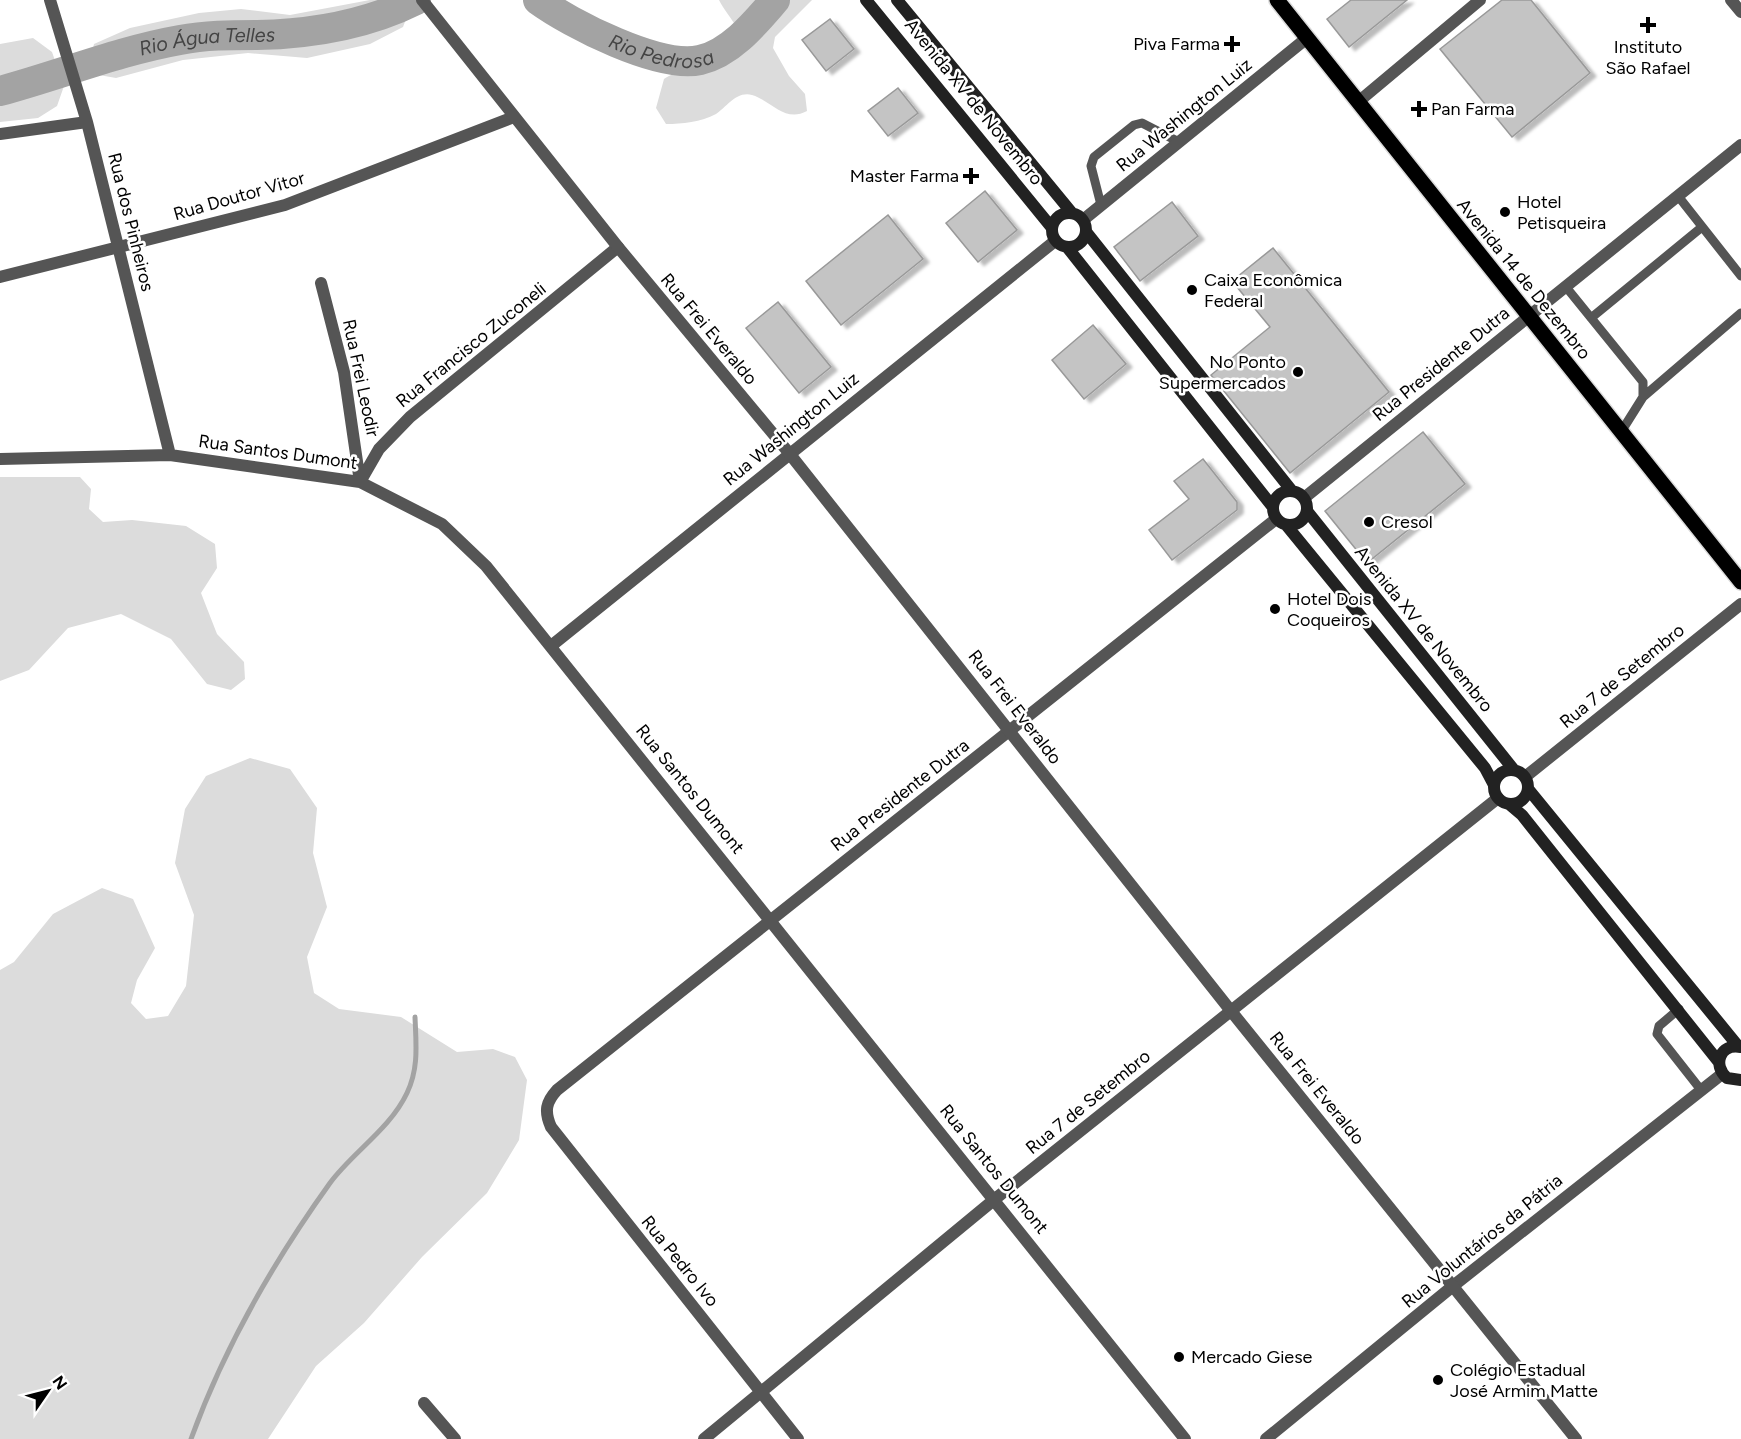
<svg xmlns="http://www.w3.org/2000/svg" width="1741" height="1439" font-family="Figtree,sans-serif">
  <defs>
    <filter id="shadow"><feDropShadow dx="6" dy="3.5" stdDeviation="1.5" flood-color="#0004"/></filter>
  </defs>
  <rect width="100%" height="100%" fill="#fff"/>
  <!-- green -->
  <path fill="#dcdcdc" d="M370 0C389 0 398 0 408 14L403 27 370 44 307 58 248 53 183 60 116 78 99 75 91 57 94 44 130 28 199 13 241 9 290 15Z
    M719 0H812L775 37 773 48 789 76 805 94 807 111C785 123 772 101 752 95 736 91 727 107 716 114 701 122 682 124 666 124L656 108 664 79C680 69 679 75 695 74 716 73 728 58 741 44 738 22 729 19 719 0Z
    M33 38 52 52 64 86 57 106 38 118 0 122V44Z
    M0 477H80L91 489 89 509 103 522 132 520 186 526 215 544 217 568 201 593 217 634 244 662 245 679 231 690 207 684 171 639 121 614 68 628 29 670 0 681Z
    M250 758 290 769 317 808 313 853 327 907 307 957 314 993 339 1009 401 1017 457 1052 493 1049 515 1057 527 1080 519 1140 487 1193 422 1257 364 1323 316 1366 268 1439H0V970L14 962 53 914 102 888 133 899 155 948 137 980 131 1003 146 1019 168 1016 186 986 194 915 175 863 185 809 206 776Z"/>
  <g fill="none" stroke-linecap="round" stroke-linejoin="round">
    <!-- stream -->
    <path stroke="#a3a3a3" stroke-width="5" d="M191 1439C224 1348 274 1261 330 1183 353 1152 390 1129 407 1093 419 1068 416 1044 415 1017"/>
    <!-- river -->
    <g stroke="#a3a3a3" stroke-width="30">
      <path id="s1" d="M538 0C571 24 659 69 700 60 731 53 756 22 775 0"/>
      <path id="s2" d="M0 91C60 75 118 51 180 40 206 35 230 35 257 35 312 34 366 25 416 0"/>
    </g>
  </g>
  <!-- building -->
  <path fill="#c4c4c4" stroke="#999" stroke-width="1.5" filter="url(#shadow)" d="M1351 0H1407L1349 47 1327 19Z
    M1502 0H1531L1590 73 1512 137 1440 49Z
    M830 19 854 49 826 71 802 40Z
    M898 88 918 113 888 136 868 111Z
    M985 191 1017 230 978 262 946 223Z
    M1172 202 1198 236 1140 281 1114 247Z
    M888 215 923 259 841 325 806 281Z
    M1273 248 1389 392 1290 473 1211 375 1270 327 1232 281Z
    M778 302 831 367 799 393 746 328Z
    M1093 325 1126 364 1084 399 1052 360Z
    M1423 432 1465 484 1367 563 1325 511Z
    M1203 459 1237 502V510L1172 560 1149 530 1189 499 1174 481Z"/>
  <g fill="none" stroke-linecap="round" stroke-linejoin="round">
    <!-- primary casing -->
    <g stroke="#dbdbdb" stroke-width="18">
      <path id="primary" d="M1277 0 1741 582"/>
    </g>
    <!-- service -->
    <path stroke="#555" stroke-width="9" d="M1678 196 1741 276
      M1101 205 1091 166 1094 157 1134 125 1142 123 1179 142
      M1566 287 1643 382V397L1621 432
      M1591 318 1702 227
      M1643 397 1741 313
      M1679 1009 1659 1026 1657 1034 1701 1090"/>
    <!-- minor -->
    <path stroke="#555" stroke-width="12" d="M50 0 87 122 170 455
      M1358 102 1480 0
      M0 134 87 122
      M1083 220 1307 38
      M0 277 285 205 514 117
      M321 283 344 372 360 482
      M0 459 170 455 360 482 442 524 486 566 1185 1439
      M360 482 379 449 410 417 618 247
      M1304 498 1741 145
      M551 646 1055 241
      M1525 777 1741 604
      M424 1403 455 1439
      M704 1439 995 1199 1498 798
      M798 1439 551 1127C544 1111 546 1102 557 1090L1276 519
      M1266 1439 1453 1286 1722 1074"/>
    <!-- tertiary -->
    <path stroke="#555" stroke-width="12" d="M422 0 618 247 789 453 1231 1011 1576 1439
      M1731 0 1741 12"/>
    <!-- secondary -->
    <path stroke="#222" stroke-width="12" d="M866 0 1052 228
      M897 0 1072 213
      M1052 230a17 17 0 1 1 34 0a17 17 0 1 1-34 0Z
      M1087 233 1292 491
      M1067 247 1272 506
      M1273 508a17 17 0 1 1 34 0a17 17 0 1 1-34 0Z
      M1307 511 1514 770
      M1287 526 1485 768 1494 785
      M1494 787a17 17 0 1 1 34 0a17 17 0 1 1-34 0Z
      M1529 790 1738 1046
      M1509 804 1522 815 1718 1061
      M1741 1047C1720 1043 1712 1065 1727 1078L1741 1080"/>
    <!-- primary -->
    <use href="#primary" stroke="#000" stroke-width="15"/>
  </g>
  <!-- markers -->
  <g fill="#000" stroke="#fff" stroke-width="2">
    <path d="M1645 16h6v6h6v6h-6v6h-6v-6h-6v-6h6z"/>
    <path d="M1229 35h6v6h6v6h-6v6h-6v-6h-6v-6h6z"/>
    <path d="M1416 100h6v6h6v6h-6v6h-6v-6h-6v-6h6z"/>
    <path d="M968 167h6v6h6v6h-6v6h-6v-6h-6v-6h6z"/>
    <circle cx="1505" cy="212" r="6"/>
    <circle cx="1192" cy="290" r="6"/>
    <circle cx="1298" cy="372" r="6"/>
    <circle cx="1369" cy="522" r="6"/>
    <circle cx="1275" cy="609" r="6"/>
    <circle cx="1179" cy="1357" r="6"/>
    <circle cx="1438" cy="1380" r="6"/>
  </g>
  <g text-anchor="middle" stroke-width="5" stroke-linejoin="round" paint-order="stroke">
    <!-- poi labels -->
    <g font-size="18" fill="#000" stroke="#fff" text-anchor="start">
      <text x="1220" y="50" text-anchor="end">Piva Farma</text>
      <text x="1648" y="53" text-anchor="middle">Instituto<tspan x="1648" dy="21">São Rafael</tspan></text>
      <text x="1431" y="115">Pan Farma</text>
      <text x="959" y="182" text-anchor="end">Master Farma</text>
      <text x="1517" y="208">Hotel<tspan x="1517" dy="21">Petisqueira</tspan></text>
      <text x="1204" y="286">Caixa Econômica<tspan x="1204" dy="21">Federal</tspan></text>
      <text x="1286" y="368" text-anchor="end">No Ponto<tspan x="1286" dy="21">Supermercados</tspan></text>
      <text x="1381" y="528">Cresol</text>
      <text x="1287" y="605">Hotel Dois<tspan x="1287" dy="21">Coqueiros</tspan></text>
      <text x="1191" y="1363">Mercado Giese</text>
      <text x="1450" y="1376">Colégio Estadual<tspan x="1450" dy="21">José Armim Matte</tspan></text>
    </g>
    <!-- street labels -->
    <g font-size="18" fill="#000" stroke="#fff">
      <text transform="translate(974 102) rotate(51)" y="6">Avenida XV de Novembro</text>
      <text transform="translate(1184 115) rotate(-39)" y="6">Rua Washington Luiz</text>
      <text transform="translate(239 196) rotate(-16)" y="6">Rua Doutor Vitor</text>
      <text transform="translate(131 222) rotate(76)" y="6">Rua dos Pinheiros</text>
      <text transform="translate(1524 279) rotate(51)" y="6">Avenida 14 de Dezembro</text>
      <text transform="translate(709 329) rotate(50)" y="6">Rua Frei Everaldo</text>
      <text transform="translate(471 345) rotate(-39)" y="6">Rua Francisco Zuconeli</text>
      <text transform="translate(1441 364) rotate(-39)" y="6">Rua Presidente Dutra</text>
      <text transform="translate(361 378) rotate(78)" y="6">Rua Frei Leodir</text>
      <text transform="translate(791 429) rotate(-39)" y="6">Rua Washington Luiz</text>
      <text transform="translate(278 452) rotate(8)" y="6">Rua Santos Dumont</text>
      <text transform="translate(1424 629) rotate(51)" y="6">Avenida XV de Novembro</text>
      <text transform="translate(1622 676) rotate(-39)" y="6">Rua 7 de Setembro</text>
      <text transform="translate(1015 707) rotate(52)" y="6">Rua Frei Everaldo</text>
      <text transform="translate(690 789) rotate(51)" y="6">Rua Santos Dumont</text>
      <text transform="translate(900 795) rotate(-38)" y="6">Rua Presidente Dutra</text>
      <text transform="translate(1317 1088) rotate(51)" y="6">Rua Frei Everaldo</text>
      <text transform="translate(1088 1102) rotate(-39)" y="6">Rua 7 de Setembro</text>
      <text transform="translate(994 1169) rotate(51)" y="6">Rua Santos Dumont</text>
      <text transform="translate(1482 1241) rotate(-39)" y="6">Rua Voluntários da Pátria</text>
      <text transform="translate(680 1261) rotate(51)" y="6">Rua Pedro Ivo</text>
    </g>
    <!-- water labels -->
    <g font-size="20" font-style="italic" fill="#444" stroke="#fff">
      <text dy="7" stroke="none"><textPath href="#s2" startOffset="214">Rio Água Telles</textPath></text>
      <text dy="7" stroke="none"><textPath href="#s1" startOffset="136">Rio Pedrosa</textPath></text>
    </g>
  </g>
  <!-- north arrow -->
  <g transform="translate(48 1391) rotate(55)" stroke="#ffffff" stroke-width="4.5" paint-order="stroke">
  <path d="M0-4.5L10 22L0 15L-10 22Z" fill="#000000"/>
  <text y="-9" font-size="16" font-weight="bold" text-anchor="middle" fill="#000000">N</text>
  </g>
</svg>
